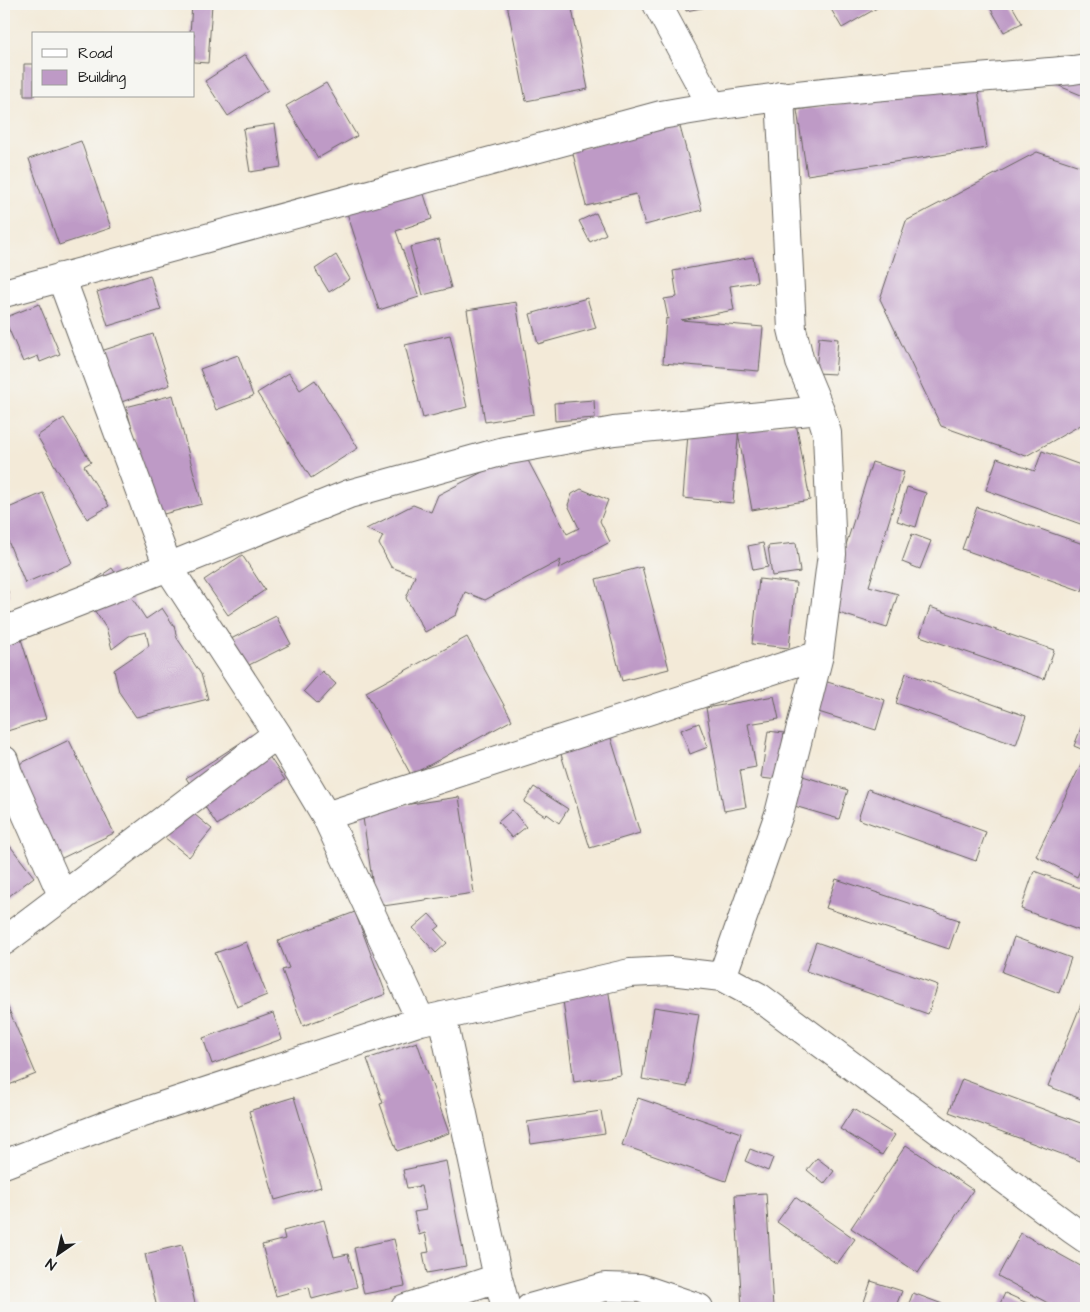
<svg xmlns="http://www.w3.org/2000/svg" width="1090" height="1312" font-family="'Architects Daughter',sans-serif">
  <rect width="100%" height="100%" fill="#f6f6f2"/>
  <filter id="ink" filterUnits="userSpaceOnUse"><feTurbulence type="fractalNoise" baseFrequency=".02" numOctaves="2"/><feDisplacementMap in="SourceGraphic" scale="10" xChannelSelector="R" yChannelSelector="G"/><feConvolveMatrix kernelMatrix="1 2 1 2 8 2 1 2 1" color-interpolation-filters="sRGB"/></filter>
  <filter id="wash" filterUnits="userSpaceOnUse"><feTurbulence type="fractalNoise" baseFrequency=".0096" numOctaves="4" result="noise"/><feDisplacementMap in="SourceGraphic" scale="20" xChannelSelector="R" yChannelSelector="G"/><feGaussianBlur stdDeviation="1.12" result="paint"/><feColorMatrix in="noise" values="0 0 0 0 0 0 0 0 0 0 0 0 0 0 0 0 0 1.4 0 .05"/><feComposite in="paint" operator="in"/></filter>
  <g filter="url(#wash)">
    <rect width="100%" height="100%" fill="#f3ead8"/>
    <g id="blocks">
      <!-- building -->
      <path fill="#be9ac6" d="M192 4H212L208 63 194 62V34H190Z
        M507 4H571L588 89 526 101Z
        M685 4H717V5L686 11Z
        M828 4H874L877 8 842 28Z
        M988 4H1011L1022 23 1004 32Z
        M245 55 268 90 228 116 205 81Z
        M1058 56 1086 68V97L1047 81Z
        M24 64H34V96H24Z
        M326 83 357 136 318 158 286 106Z
        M977 83 987 148 807 175 797 110Z
        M679 123 702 210 645 225 636 194 586 206 572 150Z
        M275 124 281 167 250 172 243 129Z
        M81 141 111 228 59 245 29 159Z
        M1037 152 1086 168V422L1026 456 941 426 880 299 906 221Z
        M420 182 432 219 396 231 419 297 379 310 345 207Z
        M596 213 606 234 590 242 579 221Z
        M439 240 451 288 423 295 410 247Z
        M336 255 350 279 329 292 315 269Z
        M753 257 757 282 730 286 734 310 681 320 763 327 759 371 663 363 666 318 668 319 664 299 677 297 673 271Z
        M150 275 161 310 108 326 97 292Z
        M587 298 596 328 538 344 530 314Z
        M516 302 534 414 485 422 467 310Z
        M39 304 60 354 40 362 38 356 23 362 4 318Z
        M153 334 170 385 110 406 92 354Z
        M450 335 467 407 423 418 405 345Z
        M819 337 838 339 835 374 816 373Z
        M238 355 253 396 216 410 200 369Z
        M289 373 300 390 315 380 358 448 311 478 257 393Z
        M173 395 202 504 156 516 126 407Z
        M594 400 595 418 555 421 554 403Z
        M64 418 91 462 84 466 109 506 87 519 37 436Z
        M689 421 739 425 733 503 683 498Z
        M796 423 810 500 752 510 738 433Z
        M523 451 567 534 579 528 568 505 572 494 581 489 608 500 600 521 610 542 558 569 561 560 485 600 465 592 456 615 425 632 406 598 415 576 391 567 379 544 383 536 366 529 413 505 431 512 438 495Z
        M1042 451 1086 467V526L986 490 997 458 1035 471Z
        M872 462 904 472 869 586 898 594 887 628 826 609Z
        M907 487 926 493 916 527 897 521Z
        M43 493 72 563 25 583 4 531V510Z
        M977 507 1086 545V580L1082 591 962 549Z
        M912 534 931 541 920 569 902 562Z
        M763 543 768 567 753 570 748 546Z
        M796 543 800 572 772 576 768 546Z
        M242 555 265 590 228 615 204 580Z
        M642 567 669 669 622 681 596 579Z
        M112 568 146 619 162 608 174 626 177 638 201 674 208 699 136 717 119 692 114 670 149 646 146 632 129 636 112 649 106 628 91 605 86 586Z
        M4 579 9 595 4 597Z
        M759 579 796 583 789 648 752 644Z
        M930 607 1054 650 1044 679 920 636Z
        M276 616 291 644 243 668 229 640Z
        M16 623 46 719 4 732V626Z
        M467 637 512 720 411 775 366 692Z
        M322 671 336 684 318 704 304 691Z
        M906 673 1026 716 1016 745 896 703Z
        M821 680 885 700 876 730 812 710Z
        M774 696 779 719 748 724 756 767 740 770 746 807 724 811 706 708Z
        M1086 715V751L1074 746Z
        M699 723 708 747 690 754 681 730Z
        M768 731 784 733 778 780 761 778Z
        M254 734 285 780 217 825 186 778Z
        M610 735 640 833 590 848 560 751Z
        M69 740 114 833 58 860 13 767Z
        M1084 758 1086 759V858L1077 877 1036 856Z
        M793 773 848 790 839 819 784 803Z
        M534 787 568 809 559 823 547 814 545 816 524 802Z
        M868 789 986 832 976 861 858 819Z
        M459 797 474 893 376 907 362 811Z
        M183 805 212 829 189 857 159 833Z
        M512 810 526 827 512 838 498 822Z
        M4 838 34 877 4 900Z
        M1034 871 1086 890V933L1021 909Z
        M836 879 959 920 949 949 826 908Z
        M355 912 386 994 303 1026 282 970 289 968 278 941Z
        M429 914 440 926 435 930 447 943 436 953 413 928Z
        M1014 937 1071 958 1059 993 1002 972Z
        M246 942 267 995 237 1007 215 953Z
        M816 942 938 985 928 1014 806 971Z
        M608 987 621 1075 574 1082 562 993Z
        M1086 992V1101L1048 1086Z
        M4 998 36 1074 4 1087Z
        M654 1007 699 1014 687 1087 642 1079Z
        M273 1013 282 1039 212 1064 203 1038Z
        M417 1042 449 1133 397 1151 380 1104 383 1103 367 1059Z
        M962 1079 1086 1125V1153L1083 1162 949 1112Z
        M294 1097 321 1187 275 1200 249 1111Z
        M638 1098 741 1133 726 1181 622 1145Z
        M853 1109 895 1135 882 1155 840 1129Z
        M601 1111 605 1133 531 1144 527 1122Z
        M906 1145 973 1190 918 1273 851 1228Z
        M750 1149 773 1158 768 1171 745 1161Z
        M817 1158 834 1171 824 1184 807 1170Z
        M446 1161 466 1266 427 1273 423 1253 429 1252 425 1233 419 1235 414 1212 426 1210 421 1186 407 1188 403 1170Z
        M766 1193 773 1308H742L735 1195Z
        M795 1197 855 1239 837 1264 777 1222Z
        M324 1220 334 1257 348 1254 357 1287 312 1299 309 1287 276 1296 262 1245 285 1239 283 1231Z
        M1021 1233 1086 1269V1308H1057L998 1276Z
        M394 1239 405 1286 364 1294 354 1248Z
        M182 1245 196 1308H157L145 1254Z
        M871 1281 902 1291 895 1308H862Z
        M913 1293 953 1308H907Z
        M1005 1293 1038 1308H998Z"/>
    </g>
  </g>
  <g filter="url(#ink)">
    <use href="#blocks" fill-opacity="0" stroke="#67645e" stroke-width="1"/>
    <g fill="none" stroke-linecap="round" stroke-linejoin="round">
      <!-- street casing -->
      <g stroke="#67645e" stroke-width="30">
        <path id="street" d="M657 4 712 106
          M61 277 168 567 277 734 326 816 421 1021
          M4 293 661 115C797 90 936 82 1073 70L1086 68
          M4 631 168 567 349 494 504 451 614 431 820 410
          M4 760 8 773 63 897
          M326 816 819 655
          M4 941 277 734
          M722 977 779 814 819 655 832 554 827 433 820 410 800 362 792 329 780 96
          M442 1016 498 1278 506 1308
          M4 1164 122 1119 421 1021 630 973 670 971 722 977 759 997 1073 1230 1086 1239
          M405 1308 498 1278
          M530 1308 605 1287 640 1288 699 1308"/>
      </g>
      <!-- street -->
      <use href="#street" stroke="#fff" stroke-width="28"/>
    </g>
  </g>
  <!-- margin -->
  <rect width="1090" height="1312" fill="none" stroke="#f6f6f2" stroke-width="20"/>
  <!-- legend -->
  <rect x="32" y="32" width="162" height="65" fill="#f6f6f2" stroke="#9f9f9c"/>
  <rect x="42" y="49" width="25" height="8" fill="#ffffff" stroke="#9f9f9c"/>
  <text x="78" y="58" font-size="15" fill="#1c1c1c">Road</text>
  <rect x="42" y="70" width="25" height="15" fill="#be9ac6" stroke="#9f9f9c"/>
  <text x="78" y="82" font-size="15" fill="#1c1c1c">Building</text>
  <!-- north arrow -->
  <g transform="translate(58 1254) rotate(214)" stroke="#f6f6f2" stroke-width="4" paint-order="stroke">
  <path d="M0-4L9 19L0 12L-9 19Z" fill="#1c1c1c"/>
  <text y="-8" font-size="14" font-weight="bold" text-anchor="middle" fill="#1c1c1c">N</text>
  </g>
</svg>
